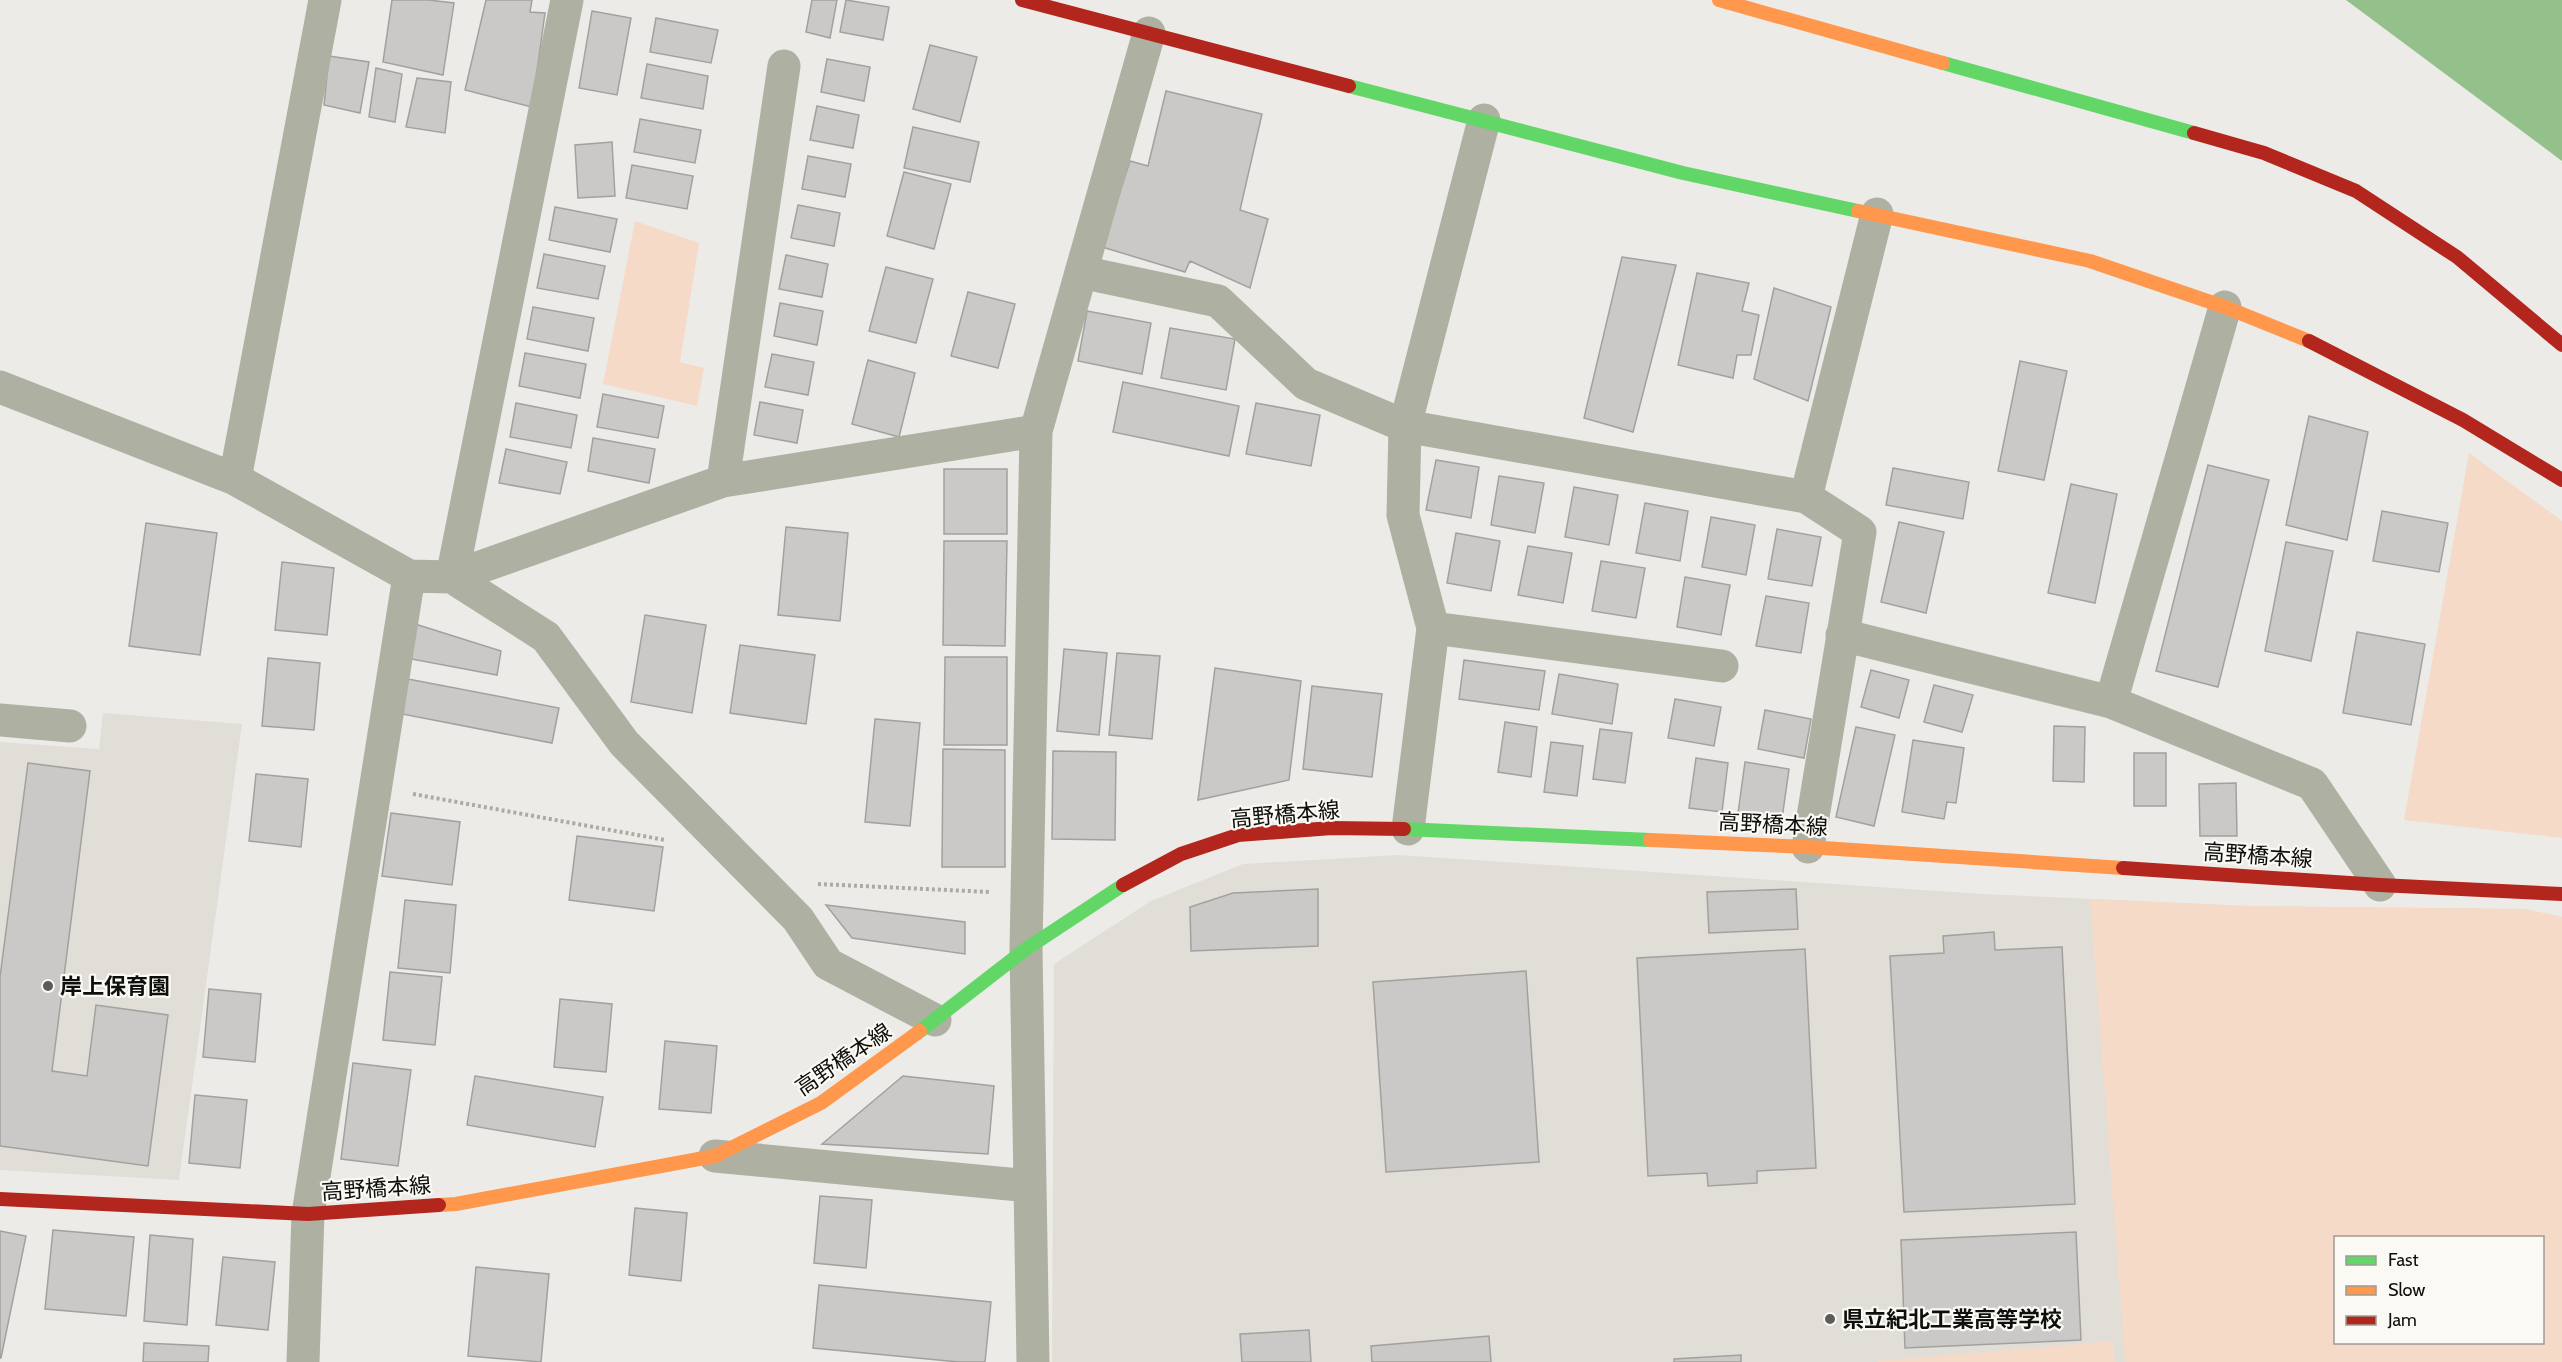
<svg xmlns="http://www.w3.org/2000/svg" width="2562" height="1362" font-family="Cabin,'Noto Sans JP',sans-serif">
  <rect width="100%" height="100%" fill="#ecebe7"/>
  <!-- built -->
  <path fill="#e0ded6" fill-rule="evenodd" d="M103 713 242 724 179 1180 0 1170V742L99 749Z
    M1399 855 1982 894 2247 906 2525 909 2562 917V1362H1052L1054 964 1151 901 1243 864ZM2336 1238H2542V1342H2336Z"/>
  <!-- green -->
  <path fill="#f5dac8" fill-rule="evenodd" d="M635 221 699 243 680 362 704 368 697 406 603 384Z
    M2469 453 2562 521V838L2404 820Z
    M2090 899 2247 906 2525 909 2562 917V1362H2125ZM2336 1238H2542V1342H2336Z
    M2113 1341 2115 1362H1878V1361Z"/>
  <!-- water -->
  <path fill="#94c08b" d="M2346 0H2562V161Z"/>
  <!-- building -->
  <path fill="#cac9c7" stroke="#a2a19f" stroke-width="1.5" d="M392 0H429L454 3 443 75 383 62Z
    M486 0H532L530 12 545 13 532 107 465 90Z
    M812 0H837L830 38 806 32Z
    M846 0 889 7 883 40 840 32Z
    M592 11 631 18 617 95 579 88Z
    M656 18 718 30 711 63 650 52Z
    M930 45 977 57 960 122 913 109Z
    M329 56 369 62 360 113 324 105Z
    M827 59 870 67 864 101 821 92Z
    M647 64 708 76 703 109 641 98Z
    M376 68 402 74 395 122 369 117Z
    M417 78 451 82 445 133 406 127Z
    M1166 91 1262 114 1240 210 1268 219 1250 288 1190 261 1185 272 1102 247 1130 161 1148 166Z
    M817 106 859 115 853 148 810 140Z
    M640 119 701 130 695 163 634 152Z
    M913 127 979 142 970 182 904 168Z
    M612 142 615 196 578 198 575 145Z
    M808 156 851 164 845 197 802 189Z
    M632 165 693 176 687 209 626 198Z
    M904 172 951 184 934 249 887 236Z
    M798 205 840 213 834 246 791 238Z
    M555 207 617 219 610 252 549 240Z
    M544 254 605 266 598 299 537 288Z
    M786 255 828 264 822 297 779 289Z
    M1622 257 1676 265 1633 432 1584 418Z
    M886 267 933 279 916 343 869 331Z
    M1697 273 1749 283 1742 311 1759 315 1751 355H1737L1733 378 1678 365Z
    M1774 288 1831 307 1808 401 1754 379Z
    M968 292 1015 304 998 368 951 356Z
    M780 303 823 311 817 345 774 336Z
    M533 307 594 318 588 351 527 339Z
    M1087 311 1151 323 1142 374 1078 361Z
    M1170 328 1235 339 1226 390 1161 378Z
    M525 353 586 364 580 398 519 386Z
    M772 354 814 362 808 395 765 387Z
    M868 360 915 373 899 437 852 424Z
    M2020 361 2067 371 2044 480 1998 471Z
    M1123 382 1239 406 1229 456 1113 432Z
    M603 394 664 406 658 438 597 427Z
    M760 402 803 410 797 443 754 435Z
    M516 403 577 415 571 448 510 437Z
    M1256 403 1320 415 1311 466 1246 454Z
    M2309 416 2368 432 2347 540 2286 525Z
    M593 438 655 449 649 483 588 471Z
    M506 449 567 462 560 494 499 483Z
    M1436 460 1479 467 1471 518 1426 510Z
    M2208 465 2269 480 2218 687 2156 671Z
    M1893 468 1969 482 1963 519 1886 505Z
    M944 469H1007V534H944Z
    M1499 476 1544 483 1535 533 1491 525Z
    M2071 484 2117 494 2095 603 2048 593Z
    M1574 487 1618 495 1609 545 1565 537Z
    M1645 503 1688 511 1680 561 1636 553Z
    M2382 511 2448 523 2439 572 2373 561Z
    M1711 517 1755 525 1746 575 1702 567Z
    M1899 522 1944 532 1926 613 1881 602Z
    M146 523 217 533 200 655 129 646Z
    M786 527 848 533 840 621 778 615Z
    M1777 529 1821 537 1812 586 1768 579Z
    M1456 533 1500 541 1491 591 1447 583Z
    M944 541H1007L1005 646 943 645Z
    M2286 542 2333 551 2311 661 2265 651Z
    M1528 546 1572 553 1563 603 1518 595Z
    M1601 561 1645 568 1636 618 1592 611Z
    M282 562 334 568 327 635 275 630Z
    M1685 577 1730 585 1721 635 1677 627Z
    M1766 596 1809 603 1801 653 1756 646Z
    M645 615 706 625 692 713 631 702Z
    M412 623 501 651 497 675 406 658Z
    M2357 632 2425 644 2411 725 2343 713Z
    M740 645 815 655 806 724 730 713Z
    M1064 649 1107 653 1099 735 1057 731Z
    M1117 653 1160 656 1152 739 1109 735Z
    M945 657H1007V745H944Z
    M268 658 320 663 314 730 262 726Z
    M1464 660 1545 671 1539 710 1459 699Z
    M1215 668 1301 681 1289 780 1198 800Z
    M1871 670 1909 680 1899 718 1861 707Z
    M1559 674 1618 684 1612 724 1552 714Z
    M408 679 559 708 552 743 402 714Z
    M1934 685 1973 695 1962 732 1924 722Z
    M1312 686 1382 694 1372 777 1303 769Z
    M1675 699 1721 707 1714 746 1668 738Z
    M1765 710 1811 719 1804 758 1758 749Z
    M875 719 920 723 910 826 865 822Z
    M1505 722 1537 727 1531 777 1498 772Z
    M2054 726 2085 727 2084 782 2053 781Z
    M1856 727 1895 735 1874 826 1836 817Z
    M1600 729 1632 733 1625 783 1593 779Z
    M1913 740 1964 748 1956 803 1947 802 1944 819 1902 812Z
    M1551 742 1583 746 1577 796 1544 792Z
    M943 749 1005 750V867H942Z
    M1053 751 1116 752 1115 840 1052 839Z
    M2134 753H2166V806H2134Z
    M1696 758 1728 763 1722 812 1689 808Z
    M1745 762 1789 769 1782 819 1738 813Z
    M28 763 90 771 52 1071 87 1076 96 1005 168 1015 148 1166 0 1146V977Z
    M256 774 308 779 301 847 249 841Z
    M2236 783 2237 836H2200L2199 784Z
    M391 813 460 822 452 885 382 876Z
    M577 836 663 847 654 911 569 900Z
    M1318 889V946L1191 951 1190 907 1233 893Z
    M1796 889 1798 929 1709 933 1707 892Z
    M405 900 456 905 450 973 398 968Z
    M826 905 965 922V954L852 938Z
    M1994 932 1995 950 2062 947 2075 1204 1904 1212 1890 956 1944 953 1943 936Z
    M1805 949 1816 1168 1757 1171V1183L1708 1186 1707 1173 1648 1176 1637 958Z
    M1526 971 1539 1162 1386 1172 1373 982Z
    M390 972 442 977 435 1045 383 1040Z
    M209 989 261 994 255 1062 203 1057Z
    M560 999 612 1004 606 1072 554 1067Z
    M665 1041 717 1046 711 1113 659 1109Z
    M353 1063 411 1070 398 1166 341 1159Z
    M475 1076 603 1097 595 1147 467 1125Z
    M903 1076 994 1086 988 1154 822 1144Z
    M195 1095 247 1100 240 1168 189 1163Z
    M820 1196 872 1200 866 1268 814 1263Z
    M635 1208 687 1213 681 1281 629 1275Z
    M53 1230 134 1237 126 1316 45 1309Z
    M0 1231 26 1236 1 1358H0Z
    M2076 1232 2081 1340 1905 1348 1901 1240Z
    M150 1235 193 1239 187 1325 144 1321Z
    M223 1257 275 1262 268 1330 216 1325Z
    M476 1267 549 1274 541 1362 468 1356Z
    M819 1285 991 1302 985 1362H959L813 1348Z
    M1309 1330 1311 1362H1242L1240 1334Z
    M1489 1336 1491 1362H1372L1371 1346Z
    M144 1343 209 1346 208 1362H143Z
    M1741 1355V1362H1674V1359Z"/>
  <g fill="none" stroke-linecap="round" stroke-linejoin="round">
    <!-- path -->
    <path stroke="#aaaba1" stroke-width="4" stroke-dasharray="3 3" stroke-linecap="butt" d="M413 794 665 840
      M818 884 990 892"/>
    <!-- street -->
    <path stroke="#aeb0a2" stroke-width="33" d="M1081 272 1218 301 1306 384 1405 426 1484 120
      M0 387 235 479 409 576 452 577 546 637 624 743 798 919 828 964 935 1020
      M235 479 325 0
      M723 481 784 66
      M1806 497 1877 214
      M452 577 723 481 1036 431 1149 33
      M452 577 567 0
      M1433 628 1722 666
      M1842 635 2111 702 2312 784 2380 885
      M2111 702 2225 307
      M0 720 70 726
      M1408 829 1433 628 1403 515 1405 426 1806 497 1860 532 1808 847
      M715 1156 1030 1186
      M303 1362 308 1214 409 576
      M1033 1362 1026 949 1036 431"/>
    <!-- fast -->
    <path stroke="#63d668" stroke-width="14" d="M1943 63 2194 133
      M1349 86 1683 173 1858 211
      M1404 829 1650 840
      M920 1031 1026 949 1123 885"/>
    <!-- slow -->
    <path stroke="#ff974d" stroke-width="14" d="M1719 0 1943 63
      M1858 211 2090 261 2225 307 2309 341
      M1650 840 1808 847 2123 868
      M439 1205 456 1204 715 1156 821 1103 920 1031"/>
    <!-- jam -->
    <path stroke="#b3261e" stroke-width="14" d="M1022 0 1349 86
      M2194 133 2264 153 2356 191 2457 257 2562 345
      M2309 341 2463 420 2562 480
      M2123 868 2380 885 2562 894
      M1123 885 1181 854 1238 835 1332 828 1404 829
      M0 1199 308 1214 439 1205"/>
  </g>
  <!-- markers -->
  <g fill="#5c5b59" stroke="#faf9f3" stroke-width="2">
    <circle cx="48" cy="986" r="6"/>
    <circle cx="1830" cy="1319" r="6"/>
  </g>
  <g text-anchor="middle" stroke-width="4.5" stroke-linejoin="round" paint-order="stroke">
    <!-- street labels -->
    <g font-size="22" fill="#0e0e0c" stroke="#faf9f3">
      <text transform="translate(1285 814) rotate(-5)" y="8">高野橋本線</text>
      <text transform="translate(1773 824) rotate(3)" y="8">高野橋本線</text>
      <text transform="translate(2258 855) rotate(4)" y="8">高野橋本線</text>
      <text transform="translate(843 1059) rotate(-34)" y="8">高野橋本線</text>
      <text transform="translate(376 1188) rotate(-4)" y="8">高野橋本線</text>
    </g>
    <!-- poi labels -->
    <g font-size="22" font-weight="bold" fill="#0e0e0c" stroke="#faf9f3" text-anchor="start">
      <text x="60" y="994">岸上保育園</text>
      <text x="1842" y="1327">県立紀北工業高等学校</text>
    </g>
  </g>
  <!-- legend -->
  <rect x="2334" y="1236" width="210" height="108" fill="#faf9f3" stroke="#9c9b97" stroke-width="1.5"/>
  <rect x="2346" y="1256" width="30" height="9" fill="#63d668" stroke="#9c9b97" stroke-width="1.5"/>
  <text x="2388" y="1266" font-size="18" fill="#0e0e0c">Fast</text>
  <rect x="2346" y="1286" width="30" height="9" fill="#ff974d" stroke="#9c9b97" stroke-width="1.5"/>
  <text x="2388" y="1296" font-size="18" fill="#0e0e0c">Slow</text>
  <rect x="2346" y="1316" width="30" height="9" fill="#b3261e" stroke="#9c9b97" stroke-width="1.5"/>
  <text x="2388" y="1326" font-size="18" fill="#0e0e0c">Jam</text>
</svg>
